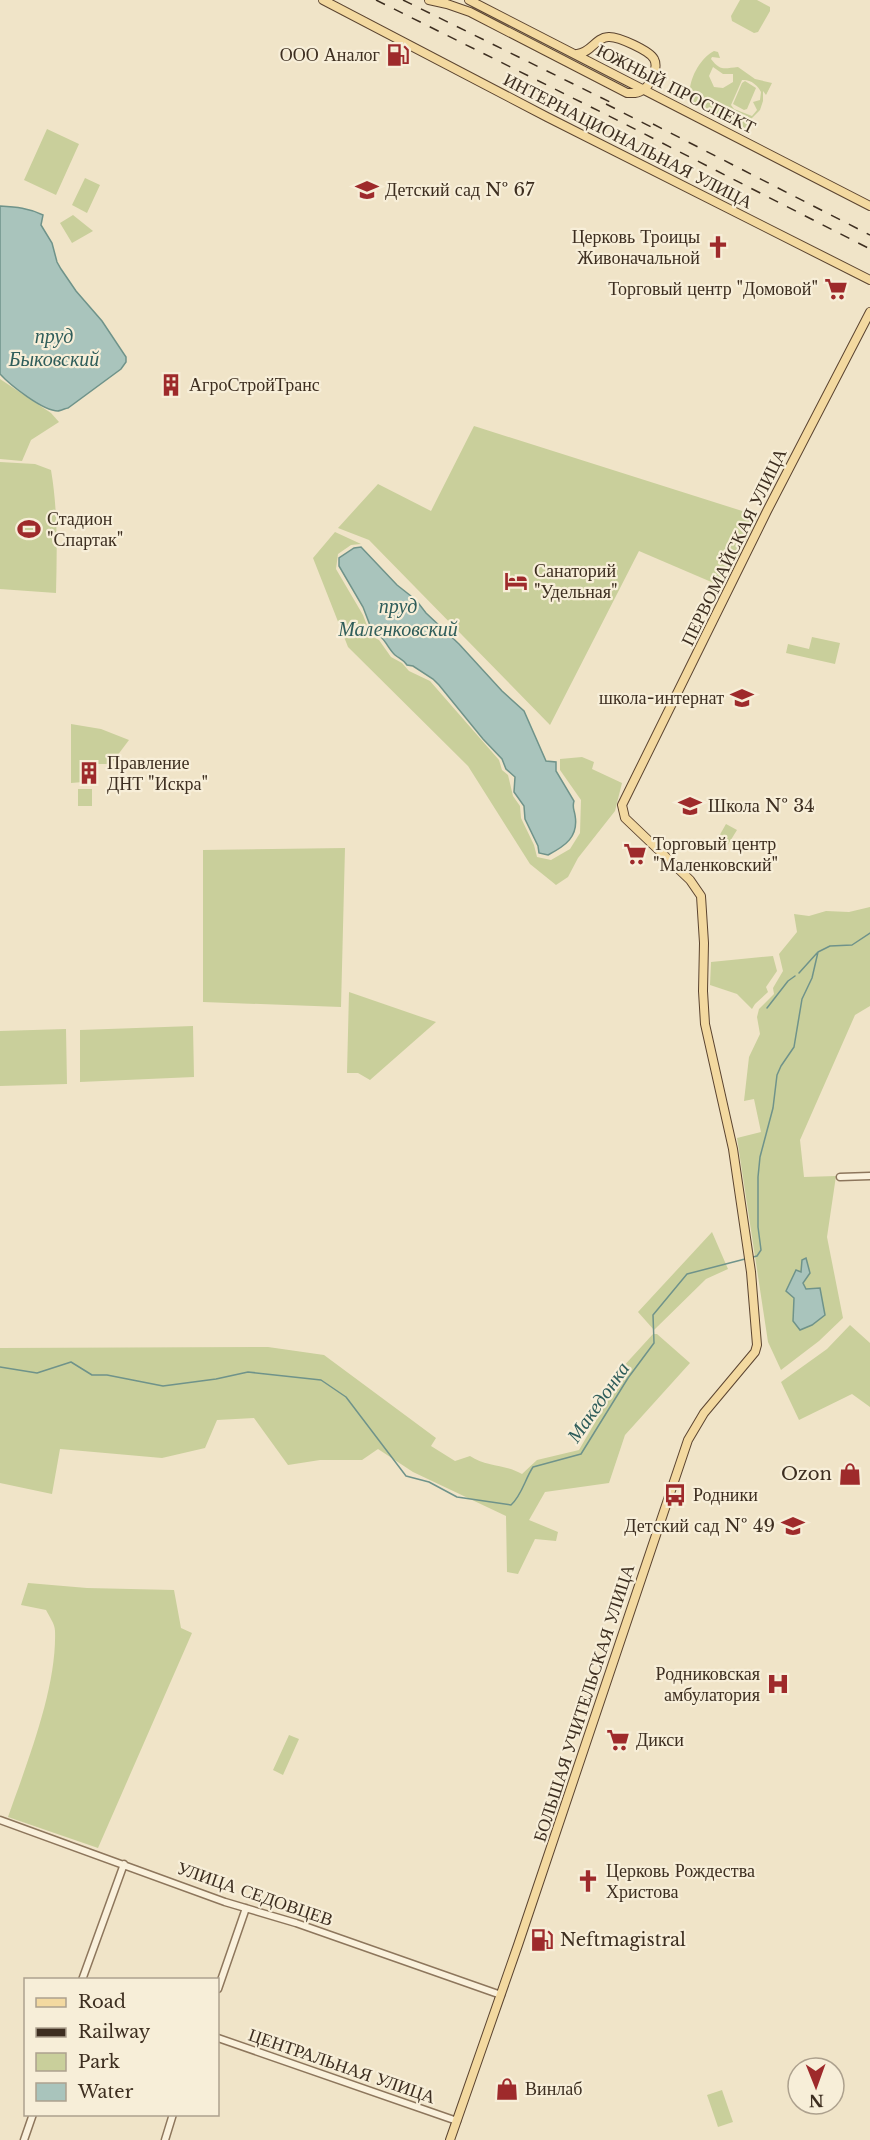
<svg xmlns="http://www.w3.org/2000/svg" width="870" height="2140" font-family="'Libre Baskerville',serif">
  <rect width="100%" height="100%" fill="#f0e4c8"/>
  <!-- green -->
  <path fill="#c9cf9b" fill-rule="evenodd" d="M740 0H757L770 7V11L758 32 754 33 732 21 731 16Z
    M714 51 718 52 720 58 712 57 711 59C721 72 725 68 738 67L755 79 772 83 766 95 763 91V101L760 110 750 120 746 129 693 103C683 88 699 58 714 51ZM713 67 723 74H733V82L723 88 714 87 709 76ZM742 80C750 79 758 85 761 92L760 100 753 102 757 110 752 116 734 109 731 105Z
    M745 81 756 88 747 109 744 110 733 104 742 83Z
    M47 129 79 144 56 195 24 180Z
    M85 178 100 185 87 213 72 205Z
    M73 215 93 231 72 243 60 223Z
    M0 379 51 413 59 422 31 440 22 461 0 459Z
    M474 426 758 516 723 587 639 551 550 725 369 540 338 528 378 484 431 511Z
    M0 462 35 464 51 470C58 511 57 551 56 593L0 589Z
    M335 532 361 544 351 545 338 554 336 569 363 615 371 636 379 640 391 657 402 663 409 671 430 681 499 760 502 770 508 775 513 796 520 806 521 818 534 845 537 857 551 860 570 849 580 833 581 800 560 770V759L582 757 594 762 592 769 622 783 615 811 578 858 568 877 556 885 530 864 468 766 348 647 313 558Z
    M812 637 840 643 835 664 786 653 788 644 809 649Z
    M71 724 101 729 129 740 111 764H84L83 782 71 783Z
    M78 789H92V806H78Z
    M726 824 737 830 724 851 714 845Z
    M345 848 341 1007 203 1002V850Z
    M870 907V1006L855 1015 800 1140 804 1177 836 1176 827 1237 843 1318 819 1341 781 1370 768 1342 737 1138 761 1132 754 1099 744 1101 749 1057 760 1034 757 1017 759 1009 774 994 773 988 783 971 779 954 797 932 794 914 809 916 826 911 849 912Z
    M773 956 777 971 766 987 768 992 755 1004 752 1009 737 994 710 985 711 962Z
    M349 992 436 1022 370 1080 358 1073H347Z
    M193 1026 194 1077 80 1082V1030Z
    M66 1029 67 1084 0 1086V1031Z
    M712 1232 728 1269 706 1279 654 1330 638 1312Z
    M850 1325 870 1343V1407L852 1394 799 1420 781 1382 827 1349Z
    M653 1334H657L690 1363 625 1435 609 1483 545 1492 529 1520 558 1532 556 1541 535 1539 518 1574 507 1572 506 1516 413 1472 378 1449 362 1460H320L288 1465 254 1418 217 1420 205 1448 162 1458 60 1449 52 1494 0 1483V1348L268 1347 324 1355 436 1438 431 1446 455 1461 470 1456C486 1467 505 1464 522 1474L537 1460 579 1450 604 1407 621 1369Z
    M28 1583 87 1588 174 1590 181 1628 192 1633 98 1848 8 1817C27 1763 57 1688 55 1631 55 1624 49 1616 46 1610L21 1605Z
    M289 1735 299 1739 283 1775 273 1770Z
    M722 2090 733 2122 718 2127 707 2095Z"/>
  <!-- water -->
  <path fill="#a9c4bc" stroke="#6f938a" stroke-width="1.5" d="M0 206C16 207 29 208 43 215L41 225 52 243 57 262 61 269 76 291 102 321 126 357V362L121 369 68 408C67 408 59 411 58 411 43 411 10 385 0 374Z
    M361 547 397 585 416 600 426 613 459 644 502 691 524 711 546 761 556 762V771L574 801C572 807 574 809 575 815 579 837 565 846 548 855L539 853 538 846 525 819 524 806 514 792 515 777 506 769 502 759 483 739 439 685 433 679 413 666 407 665C403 659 400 659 395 655 387 648 385 636 373 633L363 607 339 566V558L354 548Z
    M806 1258 810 1273 803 1283 806 1289 820 1288 825 1315 812 1325 800 1330 793 1321 794 1298 786 1291 796 1270 801 1272 802 1260Z"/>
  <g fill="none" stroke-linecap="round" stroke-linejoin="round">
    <!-- stream -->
    <path stroke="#6f938a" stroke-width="1.5" d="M799 973 817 953
      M767 1008 788 981 795 976
      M753 1257 757 1256 761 1250 758 1227V1177L760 1157 773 1108 777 1075 781 1066 794 1047 802 999 812 978 818 952 830 946 852 945 870 933
      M0 1367 37 1373 71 1362 92 1375H107L163 1386 216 1379 248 1372 321 1380 346 1397 406 1476 429 1482 457 1497 511 1505C522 1495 525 1479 533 1467L581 1454 628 1378 654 1343 653 1315 687 1274 745 1259"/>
    <!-- minor casing -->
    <g stroke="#8d765c" stroke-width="9">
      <path id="minor" d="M840 1177 870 1176
        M0 1820 225 1902 296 1923 501 1995
        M82 1980 124 1864
        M218 1989 246 1908
        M218 2038 457 2121
        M24 2140 33 2114
        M165 2140 173 2114"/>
    </g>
    <!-- major casing -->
    <g stroke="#5b4430" stroke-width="10">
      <path id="major" d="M323 0 547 117 870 280
        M429 0 447 4 470 12 627 93C632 93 637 94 641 91 650 87 659 68 654 59 650 51 618 36 608 37 595 38 591 53 577 54
        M469 0 870 206
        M450 2140 518 1945 688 1440 704 1413 755 1352 757 1345 751 1272 733 1149 705 1024 703 991 704 943 701 896 690 880 625 818 622 805 767 511 870 312"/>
    </g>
    <!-- minor -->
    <use href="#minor" stroke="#faf1dc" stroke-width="6"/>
    <!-- major -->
    <use href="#major" stroke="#f3d9a0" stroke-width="8"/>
    <!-- rail -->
    <path stroke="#3d2e20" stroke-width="1.5" stroke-dasharray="10 10" stroke-linecap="butt" d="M376 0 625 124 870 249
      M403 0 616 105
      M606 104 659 131
      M653 124 870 235"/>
  </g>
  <!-- icons -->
  <defs>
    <g id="fuel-bare" transform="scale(1.8)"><path d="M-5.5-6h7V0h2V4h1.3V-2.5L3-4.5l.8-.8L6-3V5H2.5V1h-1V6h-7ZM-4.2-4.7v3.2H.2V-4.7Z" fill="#9e2a2b" stroke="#f7eed8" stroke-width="2.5" paint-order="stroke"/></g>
    <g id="school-bare" transform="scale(1.8)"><path d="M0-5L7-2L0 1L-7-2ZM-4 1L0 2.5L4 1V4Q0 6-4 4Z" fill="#9e2a2b" stroke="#f7eed8" stroke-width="2.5" paint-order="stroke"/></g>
    <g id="church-bare" transform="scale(1.8)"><path d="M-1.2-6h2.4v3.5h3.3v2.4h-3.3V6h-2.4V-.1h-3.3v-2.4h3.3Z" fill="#9e2a2b" stroke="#f7eed8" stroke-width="2.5" paint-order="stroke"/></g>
    <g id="supermarket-bare" transform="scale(1.8)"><path d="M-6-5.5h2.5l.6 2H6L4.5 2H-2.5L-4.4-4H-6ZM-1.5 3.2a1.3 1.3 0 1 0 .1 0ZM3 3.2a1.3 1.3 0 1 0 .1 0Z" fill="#9e2a2b" stroke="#f7eed8" stroke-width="2.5" paint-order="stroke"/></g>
    <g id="building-bare" transform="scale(1.8)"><path d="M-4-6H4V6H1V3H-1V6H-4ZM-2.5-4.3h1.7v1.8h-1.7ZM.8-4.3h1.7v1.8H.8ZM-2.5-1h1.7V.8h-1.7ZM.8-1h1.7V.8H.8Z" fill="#9e2a2b" stroke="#f7eed8" stroke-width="2.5" paint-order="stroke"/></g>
    <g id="stadium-bare" transform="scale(1.8)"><path d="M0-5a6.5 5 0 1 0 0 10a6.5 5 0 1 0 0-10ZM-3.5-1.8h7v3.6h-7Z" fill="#9e2a2b" stroke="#f7eed8" stroke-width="2.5" paint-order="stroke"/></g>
    <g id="hotel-bare" transform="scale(1.8)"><path d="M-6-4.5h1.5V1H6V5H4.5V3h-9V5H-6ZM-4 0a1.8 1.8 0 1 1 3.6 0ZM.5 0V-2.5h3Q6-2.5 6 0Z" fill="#9e2a2b" stroke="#f7eed8" stroke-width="2.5" paint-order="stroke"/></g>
    <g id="shop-bare" transform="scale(1.8)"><path d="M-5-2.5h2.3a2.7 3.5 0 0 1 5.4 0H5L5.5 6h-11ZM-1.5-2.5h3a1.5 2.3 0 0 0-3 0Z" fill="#9e2a2b" stroke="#f7eed8" stroke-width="2.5" paint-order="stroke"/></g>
    <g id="bus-bare" transform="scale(1.8)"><path d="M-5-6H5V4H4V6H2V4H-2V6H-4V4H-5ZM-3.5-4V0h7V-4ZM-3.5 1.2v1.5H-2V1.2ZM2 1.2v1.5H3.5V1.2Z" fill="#9e2a2b" stroke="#f7eed8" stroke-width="2.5" paint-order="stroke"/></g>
    <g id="hospital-bare" transform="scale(1.8)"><path d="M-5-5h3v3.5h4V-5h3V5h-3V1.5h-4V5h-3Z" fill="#9e2a2b" stroke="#f7eed8" stroke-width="2.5" paint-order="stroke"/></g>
  </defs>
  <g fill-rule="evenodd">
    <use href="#fuel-bare" x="398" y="55"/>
    <use href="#school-bare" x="367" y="190"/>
    <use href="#church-bare" x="718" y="247"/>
    <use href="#supermarket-bare" x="836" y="289"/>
    <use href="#building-bare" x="171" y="385"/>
    <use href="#stadium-bare" x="29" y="529"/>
    <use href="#hotel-bare" x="516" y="581"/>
    <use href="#school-bare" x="742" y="698"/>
    <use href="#building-bare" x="89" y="773"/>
    <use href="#school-bare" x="690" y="806"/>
    <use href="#supermarket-bare" x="635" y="854"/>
    <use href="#shop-bare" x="850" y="1474"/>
    <use href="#bus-bare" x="675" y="1495"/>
    <use href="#school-bare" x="793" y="1526"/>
    <use href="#hospital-bare" x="778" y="1684"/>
    <use href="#supermarket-bare" x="618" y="1740"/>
    <use href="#church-bare" x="588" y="1881"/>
    <use href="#fuel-bare" x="542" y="1940"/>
    <use href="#shop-bare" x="507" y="2089"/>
  </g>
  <g text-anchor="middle" stroke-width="4.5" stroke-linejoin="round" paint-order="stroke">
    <!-- poi labels -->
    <g font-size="18" fill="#3d2e20" stroke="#f7eed8" text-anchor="start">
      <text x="380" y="61" text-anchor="end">ООО Аналог</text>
      <text x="385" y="196">Детский сад № 67</text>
      <text x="700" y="243" text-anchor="end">Церковь Троицы<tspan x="700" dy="21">Живоначальной</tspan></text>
      <text x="818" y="295" text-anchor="end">Торговый центр "Домовой"</text>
      <text x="189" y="391">АгроСтройТранс</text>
      <text x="47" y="525">Стадион<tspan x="47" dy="21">"Спартак"</tspan></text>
      <text x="534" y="577">Санаторий<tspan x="534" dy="21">"Удельная"</tspan></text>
      <text x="724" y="704" text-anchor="end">школа-интернат</text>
      <text x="107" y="769">Правление<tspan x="107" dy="21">ДНТ "Искра"</tspan></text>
      <text x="708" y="812">Школа № 34</text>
      <text x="653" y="850">Торговый центр<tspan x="653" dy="21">"Маленковский"</tspan></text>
      <text x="832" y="1480" text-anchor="end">Ozon</text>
      <text x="693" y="1501">Родники</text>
      <text x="775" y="1532" text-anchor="end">Детский сад № 49</text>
      <text x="760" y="1680" text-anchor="end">Родниковская<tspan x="760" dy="21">амбулатория</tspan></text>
      <text x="636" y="1746">Дикси</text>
      <text x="606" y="1877">Церковь Рождества<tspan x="606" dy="21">Христова</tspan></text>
      <text x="560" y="1946">Neftmagistral</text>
      <text x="525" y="2095">Винлаб</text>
    </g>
    <!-- street labels -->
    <g font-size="18" fill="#3d2e20" stroke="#f7eed8">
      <text transform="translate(676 89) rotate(27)" y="6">ЮЖНЫЙ ПРОСПЕКТ</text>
      <text transform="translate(628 141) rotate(27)" y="6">ИНТЕРНАЦИОНАЛЬНАЯ УЛИЦА</text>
      <text transform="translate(734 547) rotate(-64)" y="6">ПЕРВОМАЙСКАЯ УЛИЦА</text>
      <text transform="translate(584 1703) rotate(-72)" y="6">БОЛЬШАЯ УЧИТЕЛЬСКАЯ УЛИЦА</text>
      <text transform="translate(255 1894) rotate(19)" y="6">УЛИЦА СЕДОВЦЕВ</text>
      <text transform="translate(342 2066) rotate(19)" y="6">ЦЕНТРАЛЬНАЯ УЛИЦА</text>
    </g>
    <!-- water labels -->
    <g font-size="20" font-style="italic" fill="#2f5d5a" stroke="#f7eed8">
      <text x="54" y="343">пруд<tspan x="54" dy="23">Быковский</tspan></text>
      <text x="398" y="613">пруд<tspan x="398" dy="23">Маленковский</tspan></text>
      <text transform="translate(598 1402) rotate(-55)" y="7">Македонка</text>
    </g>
  </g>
  <!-- legend -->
  <rect x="24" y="1978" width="195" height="138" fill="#f7eed8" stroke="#ada18e" stroke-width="1.5"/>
  <rect x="36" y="1998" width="30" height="9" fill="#f3d9a0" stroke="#ada18e" stroke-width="1.5"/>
  <text x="78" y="2008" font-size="18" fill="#3d2e20">Road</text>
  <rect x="36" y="2028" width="30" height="9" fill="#3d2e20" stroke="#ada18e" stroke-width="1.5"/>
  <text x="78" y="2038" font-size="18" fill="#3d2e20">Railway</text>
  <rect x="36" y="2053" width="30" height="18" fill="#c9cf9b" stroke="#ada18e" stroke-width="1.5"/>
  <text x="78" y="2068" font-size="18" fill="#3d2e20">Park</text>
  <rect x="36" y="2083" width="30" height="18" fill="#a9c4bc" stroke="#ada18e" stroke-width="1.5"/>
  <text x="78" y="2098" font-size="18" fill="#3d2e20">Water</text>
  <!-- north arrow -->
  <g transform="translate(816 2086) rotate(179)"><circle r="28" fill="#f7eed8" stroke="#ada18e" stroke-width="1.5"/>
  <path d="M0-4.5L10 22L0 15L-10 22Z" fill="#9e2a2b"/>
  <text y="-9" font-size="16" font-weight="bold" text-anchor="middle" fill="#3d2e20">N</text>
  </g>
</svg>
